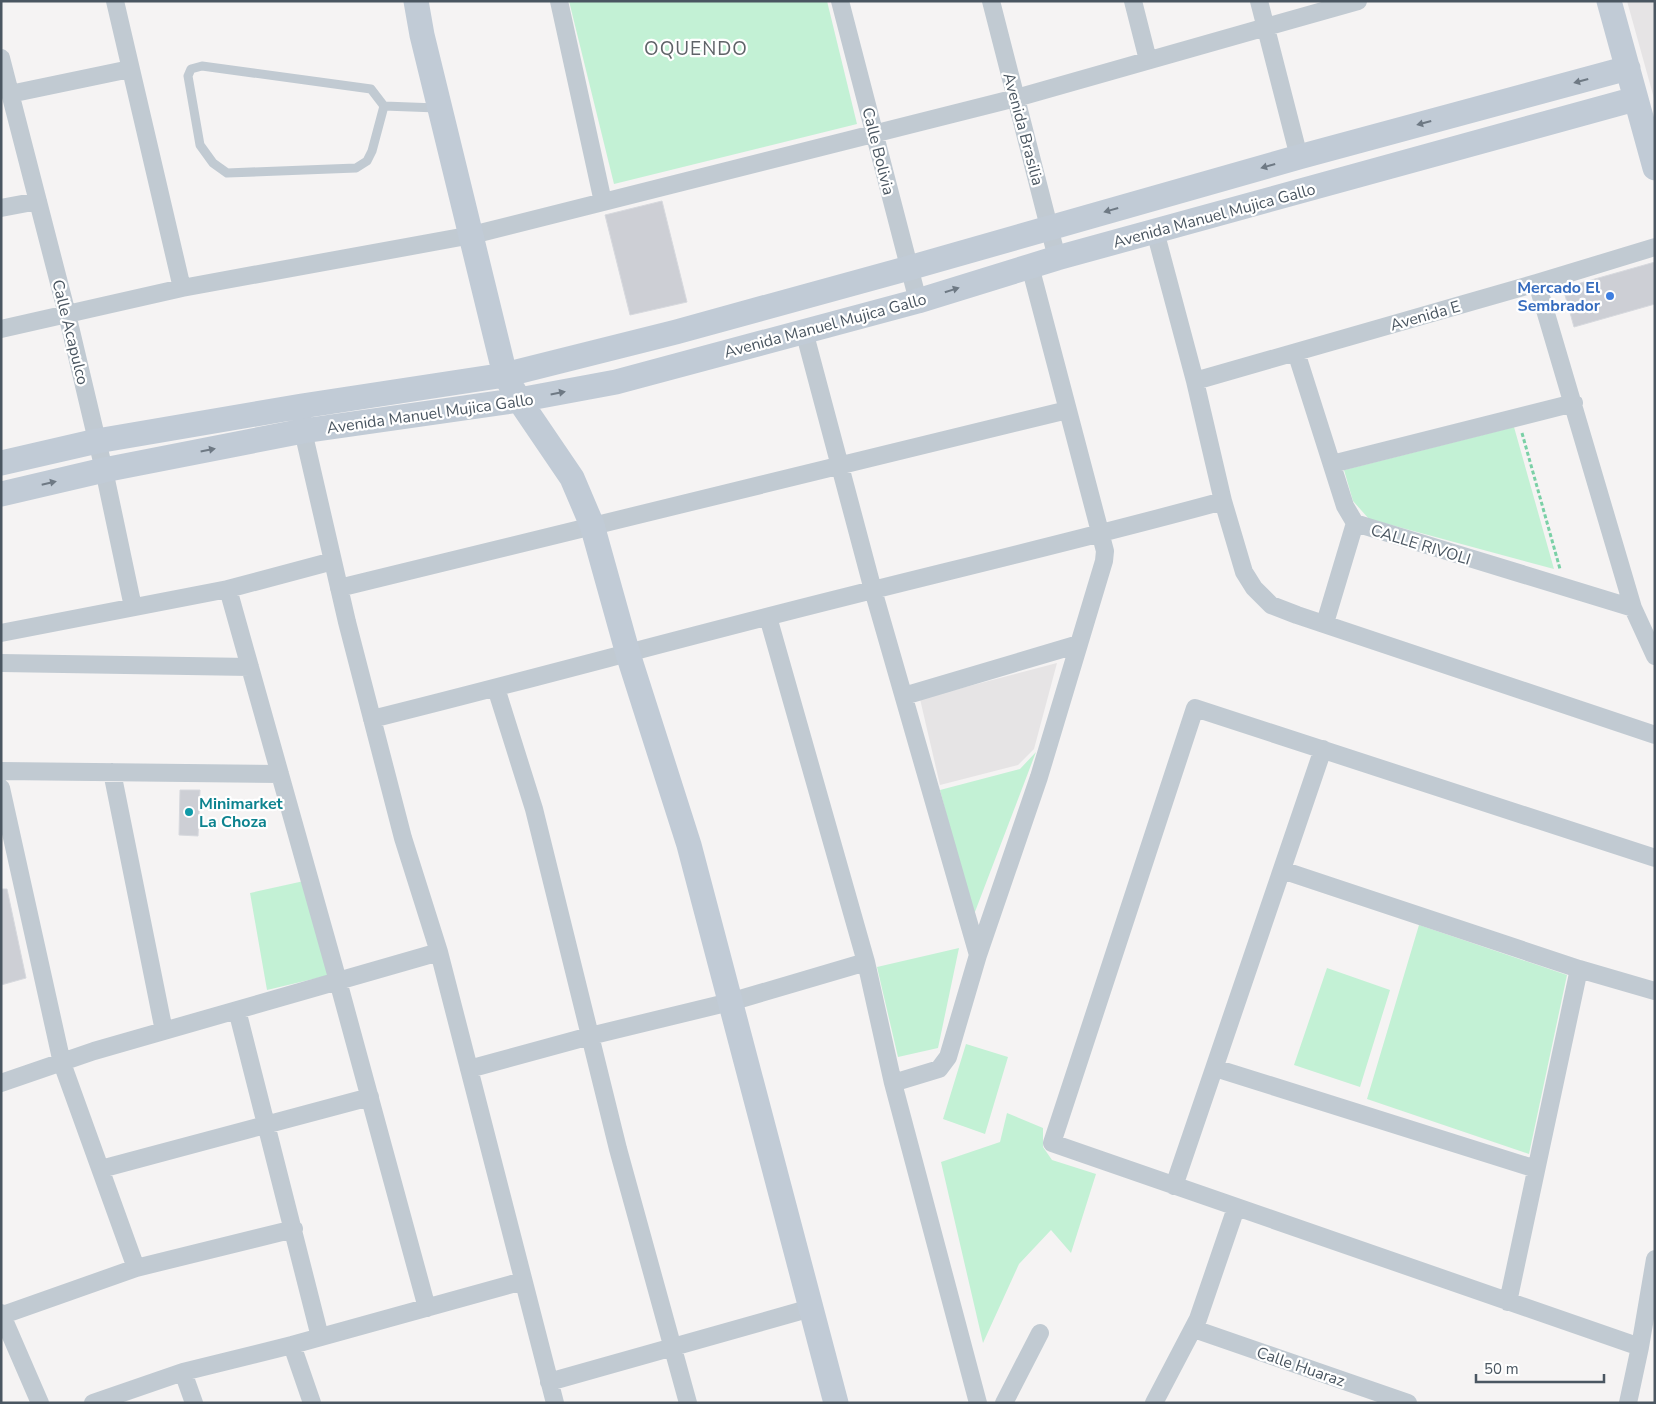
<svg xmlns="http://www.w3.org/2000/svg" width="1656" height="1404" font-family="'Nunito Sans',sans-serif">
  <rect width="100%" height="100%" fill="#f5f3f3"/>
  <!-- education -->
  <path fill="#e6e4e5" d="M1627 1H1655V102Z
    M1057 663 1034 749 1018 765 940 785 920 699Z"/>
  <!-- green -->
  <path fill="#c3f1d5" d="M569 1H827L857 124 614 184Z
    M1514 427 1554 569 1369 519 1353 501 1344 470Z
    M1036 752 973 917 940 790 1020 769Z
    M304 881 330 975 267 990 250 893Z
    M1419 925 1567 975 1529 1154 1367 1099Z
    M959 948 938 1048 898 1057 877 967Z
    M1327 968 1390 990 1360 1087 1294 1065Z
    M966 1044 1008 1057 985 1134 943 1119Z
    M1007 1113 1043 1128V1147L1052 1160 1096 1174 1071 1253 1051 1230 1019 1264 983 1343 941 1162 1000 1142Z"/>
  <!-- building -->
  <path fill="#cdcfd5" stroke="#d7d9de" d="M662 201 687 302 630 315 605 215Z
    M1655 262V304L1574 327 1563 288Z
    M180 790H200L198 836 179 835Z
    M1 889H7L26 978 1 985Z"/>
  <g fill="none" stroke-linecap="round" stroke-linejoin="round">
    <!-- path -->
    <path stroke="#7ad0a6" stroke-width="3" stroke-dasharray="4 2.5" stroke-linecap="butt" d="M1522 433 1560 569"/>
    <!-- lane -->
    <path stroke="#c1cad2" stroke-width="9" d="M384 106 372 151 367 161 356 168 227 173 213 163 200 145 188 76 191 69 202 66 371 89 384 106 437 108"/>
    <!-- street -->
    <path stroke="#c1cad2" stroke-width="18" d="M115 1 182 288
      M559 1 603 202
      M840 1 918 301
      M991 1 1057 258
      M1133 1 1148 60
      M1259 1 1299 157
      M1 58 67 314 104 470 133 607
      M10 94 130 69
      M1 208 38 201
      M1155 231 1195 381 1223 501 1244 572 1254 588 1271 605 1297 615 1655 735
      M1537 283 1633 608 1655 656
      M1 329 182 288 472 235 1016 98 1358 1
      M804 331 873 590 978 955
      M1296 352 1345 506 1355 523 1633 608
      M1195 381 1537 283 1655 247
      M303 421V431L347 622 403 838 439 952 555 1403
      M1332 464 1574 403
      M339 588C582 528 825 471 1067 410
      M228 589 338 981 427 1308
      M768 617 866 962 893 1083 978 1403
      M1325 623 1355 523
      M1 633 228 589 333 561
      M1 663 250 667
      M496 688 534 809 618 1149 688 1403
      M904 696 1079 644
      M372 719C505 686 637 650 770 616 921 577 1073 542 1223 501
      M1 771 280 774
      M112 772 164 1031
      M1 788 62 1063 136 1268
      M1282 870 1579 969 1655 991
      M237 1010 320 1337
      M1215 1068 1536 1169
      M469 1069 590 1036 730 1002 866 962
      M1 1083 94 1051 439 952
      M893 1083 939 1069 948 1057 978 955 1039 777 1104 561 1105 551 1030 266
      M101 1169 370 1097
      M1174 1186 1323 749
      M1508 1302 1579 969
      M1 1313 40 1403
      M3 1315 136 1268 294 1229
      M1194 1329 1408 1403
      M292 1345 312 1403
      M1640 1347 1052 1143 1195 708 1655 858
      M183 1372 194 1403
      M549 1382 811 1308
      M93 1403 183 1372 292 1345 523 1281
      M1004 1403 1040 1333
      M1154 1403 1198 1319 1236 1208
      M1628 1403 1640 1347 1655 1259"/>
    <!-- secondary -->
    <path stroke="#c1cbd6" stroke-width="25" d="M416 1 422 35 505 375 519 400 572 478 592 525 628 654 689 845 836 1403
      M1609 1 1655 168
      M1 463 97 441 302 406 505 375 676 332 909 268 1299 157 1628 68
      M1 494 104 470 303 431 519 400 616 382 918 301 1057 258 1635 99"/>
  </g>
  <!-- one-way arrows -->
  <defs><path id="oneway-solid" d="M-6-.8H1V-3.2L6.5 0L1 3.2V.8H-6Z" transform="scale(1.25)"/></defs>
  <g fill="#6e7984">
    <use href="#oneway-solid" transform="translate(1581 81) rotate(165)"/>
    <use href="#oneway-solid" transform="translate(1424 123) rotate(165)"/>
    <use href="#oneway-solid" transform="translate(1268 166) rotate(164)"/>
    <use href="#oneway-solid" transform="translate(1111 210) rotate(164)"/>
    <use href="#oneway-solid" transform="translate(952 290) rotate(-17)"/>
    <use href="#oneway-solid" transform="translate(558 393) rotate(-11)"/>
    <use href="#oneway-solid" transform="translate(208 450) rotate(-11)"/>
    <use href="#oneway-solid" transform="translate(49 483) rotate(-13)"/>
  </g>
  <!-- markers -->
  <circle fill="#3f7fe0" stroke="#fff" stroke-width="2" cx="1610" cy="296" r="5"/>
  <circle fill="#0f9aa8" stroke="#fff" stroke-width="2" cx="189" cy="812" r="5"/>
  <g text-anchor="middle" stroke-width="4.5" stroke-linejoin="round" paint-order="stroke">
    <!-- street labels -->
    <g font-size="16" fill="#4a5661" stroke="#fff">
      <text transform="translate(1024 129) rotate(75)" y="6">Avenida Brasilia</text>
      <text transform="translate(879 151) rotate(76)" y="6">Calle Bolivia</text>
      <text transform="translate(1214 215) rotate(-15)" y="6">Avenida Manuel Mujica Gallo</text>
      <text transform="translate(1425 315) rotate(-16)" y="6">Avenida E</text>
      <text transform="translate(825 325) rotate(-15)" y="6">Avenida Manuel Mujica Gallo</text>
      <text transform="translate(71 332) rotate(76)" y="6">Calle Acapulco</text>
      <text transform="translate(430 413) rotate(-8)" y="6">Avenida Manuel Mujica Gallo</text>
      <text transform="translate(1421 544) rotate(17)" y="6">CALLE RIVOLI</text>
      <text transform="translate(1301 1366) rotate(19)" y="6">Calle Huaraz</text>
    </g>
    <!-- shop labels -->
    <g font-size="16" font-weight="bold" fill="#366cbe" stroke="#fff" text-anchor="end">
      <text x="1600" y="293">Mercado El<tspan x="1600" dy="18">Sembrador</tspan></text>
    </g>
    <!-- culture labels -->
    <g font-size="16" font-weight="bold" fill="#0d838f" stroke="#fff" text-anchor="start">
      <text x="199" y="809">Minimarket<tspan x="199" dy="18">La Choza</tspan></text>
    </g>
    <!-- quarter labels -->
    <g font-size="19" letter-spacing="1" fill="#5f6368" stroke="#fff">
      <text x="696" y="55">OQUENDO</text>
    </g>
  </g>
  <!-- border -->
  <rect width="1656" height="1404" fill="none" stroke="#4a5661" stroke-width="5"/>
  <!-- scale -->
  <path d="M1476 1374v8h128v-8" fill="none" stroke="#4a5661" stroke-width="2.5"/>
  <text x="1484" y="1374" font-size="15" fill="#4a5661" stroke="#ffffff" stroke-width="4" paint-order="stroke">50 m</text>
</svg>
